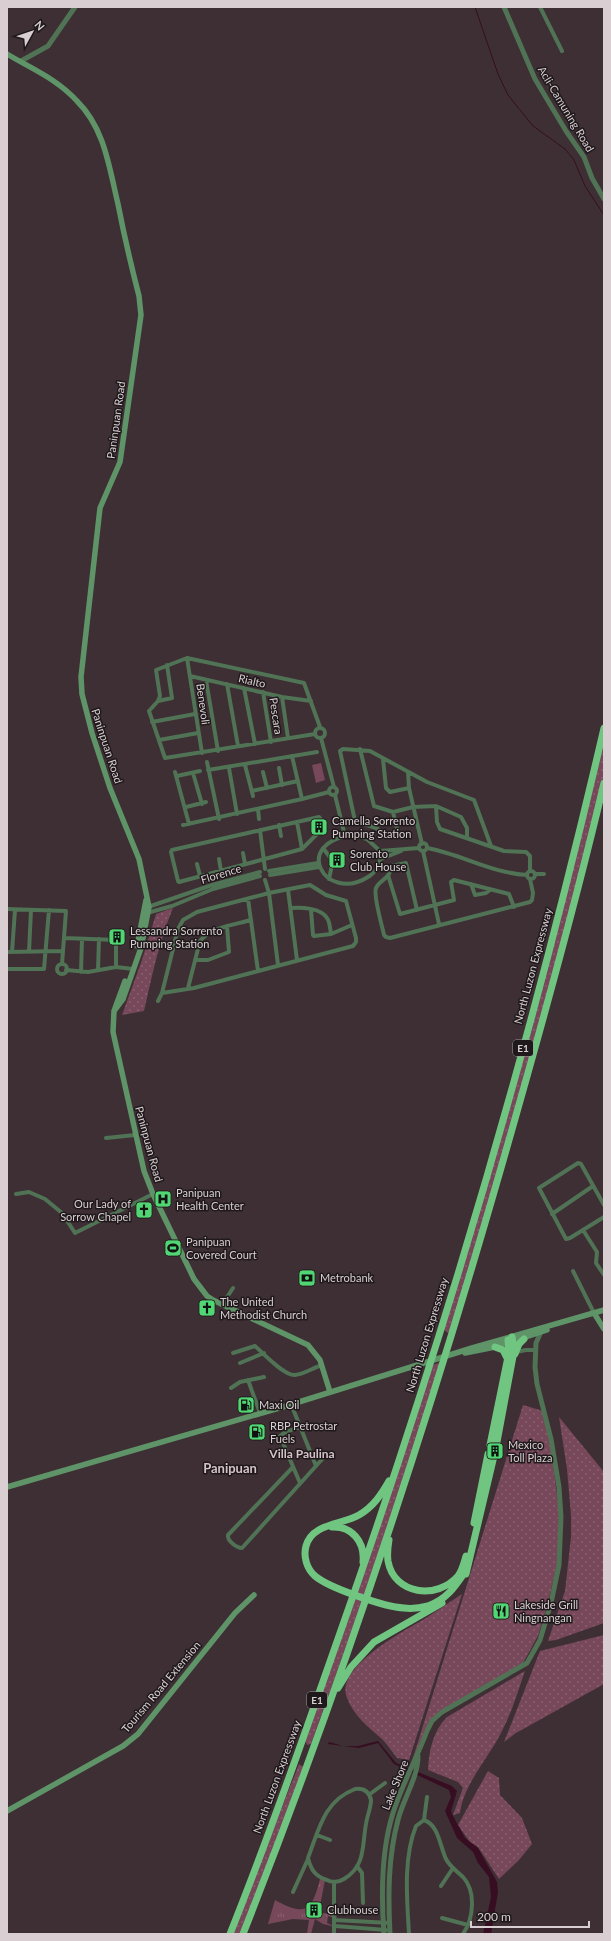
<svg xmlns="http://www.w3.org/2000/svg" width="611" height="1941" font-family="Lato,sans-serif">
  <defs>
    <pattern id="grass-dots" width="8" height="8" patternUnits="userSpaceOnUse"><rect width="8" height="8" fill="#77475a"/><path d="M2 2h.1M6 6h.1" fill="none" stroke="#8a6071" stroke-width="1.8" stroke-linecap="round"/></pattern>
    <pattern id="park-tufts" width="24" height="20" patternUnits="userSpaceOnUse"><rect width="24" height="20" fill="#77475a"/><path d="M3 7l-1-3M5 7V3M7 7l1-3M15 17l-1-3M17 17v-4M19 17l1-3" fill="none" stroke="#8a6071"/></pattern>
  </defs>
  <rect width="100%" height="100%" fill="#3d2f34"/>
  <!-- grass -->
  <path fill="url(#grass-dots)" d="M604 744V774L569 918 538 1031 450 1332 448 1333 444 1330 532 1029Z
    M173 908C159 941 152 976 144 1011L122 1015 142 960 156 914Z
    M442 1362 374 1568 311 1744 307 1745 305 1740 432 1365Z
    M523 1405 543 1411 549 1433 559 1510 558 1561 547 1607 538 1636 523 1663 436 1716 412 1761Z
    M559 1417 604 1472V1623L556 1640 548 1641 565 1591 571 1537V1516L567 1469Z
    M462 1594 409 1760 397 1758C392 1752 388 1745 382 1739 368 1727 354 1716 347 1698 334 1667 406 1630 426 1618 438 1610 450 1602 462 1594Z
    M604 1635V1684L516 1733 504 1742 540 1651Z
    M525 1671C518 1691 512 1712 502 1731 490 1756 463 1785 460 1813L453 1815 463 1788 458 1782 428 1770C429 1751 433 1731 447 1717Z
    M299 1764 303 1767V1770L240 1934H232Z
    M488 1771 499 1778 500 1795 522 1818 532 1844 519 1860 499 1879 478 1847 470 1842 458 1825Z"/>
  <!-- park -->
  <path fill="url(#park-tufts)" d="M320 1879 325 1880 320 1906 321 1913 336 1914 337 1918 328 1916 327 1923 336 1927 323 1924 315 1919 311 1934H307L309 1920 293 1919 268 1924 275 1900C306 1917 312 1911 320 1879Z"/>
  <!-- pitch -->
  <path fill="#77475a" d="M321 763 325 780 316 783 312 765Z"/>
  <!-- water -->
  <path fill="#370d21" d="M378 1741 396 1763 452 1786 457 1791 451 1811 453 1816 465 1838 478 1848 497 1882 498 1892 491 1934H483L491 1897 489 1877 478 1863 473 1852 457 1838 445 1811 451 1797 449 1790 394 1764 378 1743 359 1748 328 1744 329 1742 343 1746H358Z"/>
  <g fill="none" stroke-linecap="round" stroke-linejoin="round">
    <!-- stream -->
    <path stroke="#370d21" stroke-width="1" d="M475 7 498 74 508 95 533 126 565 149 574 160 585 186 604 215"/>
    <!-- minor -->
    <path stroke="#507255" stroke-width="4" d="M540 7 562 51
      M187 658 202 753
      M190 676 282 697 311 701
      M206 680 218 751
      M227 684 238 746
      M244 688 255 744
      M263 692 271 742
      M282 697 288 738
      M158 701 172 698 167 665
      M152 722 195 714
      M315 733a5 5 0 1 1 10 0a5 5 0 1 1-10 0Z
      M315 734 165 758 149 711 158 701 160 696 156 670 187 658 304 683 320 727
      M321 738 334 787
      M159 740 198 733
      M360 749 374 806 393 812 413 807 436 806 461 817 467 828V837
      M292 756 302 799
      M383 759 386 788 390 792 409 788 408 772
      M207 762 219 819
      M245 765 253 796
      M229 768 237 814
      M279 768 282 785
      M208 770 317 752
      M175 772 189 824
      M263 772 267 788
      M193 773 202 804
      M177 776 200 771
      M329 791a4 4 0 1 1 8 0a4 4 0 1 1-8 0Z
      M409 788 422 844
      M252 791 298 781
      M335 795 345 836
      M436 806 437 822 440 829 504 851 526 852 530 856V871
      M186 807 206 802
      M258 809 259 819
      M393 812 398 833 397 837H389L376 828 355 821 340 751 343 749 370 751 427 782 474 800 491 846
      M319 817 322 821V829L302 849 179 882 178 881 171 852 172 850Z
      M297 822 302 849
      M183 825 302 799 329 792
      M279 825 281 836
      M260 830 265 869
      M354 835 367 839 380 851C381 863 378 871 368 877 325 904 290 842 354 835Z
      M419 847a4 4 0 1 1 8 0a4 4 0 1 1-8 0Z
      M323 848 332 860
      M427 848C461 854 491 873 527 875
      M380 851 419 848
      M423 851 439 924
      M243 853 245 864
      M219 859 221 871
      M381 859 401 851
      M197 864 200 876
      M269 871 318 863
      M527 875a4 4 0 1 1 8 0a4 4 0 1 1-8 0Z
      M535 874H544
      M270 875 319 867
      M388 875 400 914 454 900 451 882 454 880 509 894 514 907
      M329 879 332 865
      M265 880 269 893 278 965
      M471 884 475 895 486 893 490 890
      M288 890 297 960
      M248 899 258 971
      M148 907 212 885 260 872
      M291 908C301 907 321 908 327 918 330 922 330 929 331 934
      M7 909 66 911 62 964
      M311 910 313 935 314 936 331 934 352 925
      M417 910 406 863 391 866C391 879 379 880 376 888 373 896 382 925 384 935L386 937 390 938 530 902 532 900 533 893 530 879
      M147 913 172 906 213 889 260 876
      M65 938 116 940V967
      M7 952 63 951
      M12 952 15 910
      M29 952 31 910
      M195 960H208L229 952 227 926
      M57 969a5 5 0 1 1 10 0a5 5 0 1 1-10 0Z
      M7 969H44L49 910
      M66 970 88 972 116 967 133 969
      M98 970 99 939
      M81 972 82 939
      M188 988 200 941C211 927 234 925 251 920
      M158 1001 162 993 178 929 183 920 197 912 269 893 310 885 326 895 346 901 356 938V942L353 946 194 988 162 993
      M106 1138 135 1135
      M16 1194 29 1192 45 1199 62 1213 75 1233 153 1194
      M604 1205 581 1164 578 1163 539 1188 566 1239 570 1238 604 1217
      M552 1214 593 1186
      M583 1230 597 1252 596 1263 604 1275
      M573 1271 594 1313
      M222 1305 233 1288
      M516 1352 526 1350H536
      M233 1353 255 1346C263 1353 284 1376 295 1375 304 1374 313 1368 322 1365
      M240 1363 264 1353
      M248 1380 260 1413
      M231 1388 240 1382 264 1377
      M291 1404 316 1466
      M299 1427 284 1433 280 1436 300 1483
      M293 1467 228 1535C227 1541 237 1548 242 1548L325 1456
      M355 1789C363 1788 369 1791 371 1800 371 1808 367 1816 366 1824 362 1845 366 1866 344 1879 339 1882 332 1883 327 1880 315 1876 311 1870 308 1858 319 1829 324 1801 355 1789Z
      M370 1794 385 1783
      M424 1820 427 1797
      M317 1835 330 1840
      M357 1866 362 1873 363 1903
      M334 1882V1934
      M441 1886 453 1868
      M293 1892 308 1859
      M442 1918 468 1925
      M335 1920 390 1923
      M335 1926 386 1930
      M409 1934C407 1900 403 1858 416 1826L424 1820C439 1825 440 1847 446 1859 450 1867 457 1871 463 1877 476 1891 474 1918 463 1934"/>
    <!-- tertiary -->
    <path stroke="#507255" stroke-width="5" d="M504 7 535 79 566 131 584 157 592 178 604 199
      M21 61 48 46 75 7
      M384 1934C381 1894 381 1851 393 1813 402 1784 417 1758 427 1731L432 1721 442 1712 527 1663 540 1640 551 1603 559 1565 561 1517 559 1487 551 1439 537 1384 535 1367 536 1343 540 1334 539 1329
      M390 1934C388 1896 388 1857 398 1820 403 1799 418 1778 418 1756"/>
    <!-- secondary -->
    <path stroke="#5e9467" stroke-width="5.5" d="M7 54C32 69 57 79 77 101 105 129 109 167 118 204 124 235 131 265 139 296L141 315 120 462 100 508 81 677 82 694 92 733 110 788 139 859 149 907 141 948 123 999 114 1011
      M137 946 146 900
      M125 981 114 1011 113 1032 144 1171 153 1194 194 1279 207 1296 213 1300 308 1345 320 1360 330 1392
      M594 1313 604 1329
      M465 1353 495 1347 547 1330
      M7 1487 286 1406 472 1348 604 1310
      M7 1811 123 1746 138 1734 235 1613 254 1595"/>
    <!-- motorway -->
    <path stroke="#70c681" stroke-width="7" d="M495 1347 503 1350 507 1358
      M515 1354 519 1344 524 1339
      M490 1445 509 1352 508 1340
      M496 1447 514 1351 512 1337
      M389 1481C381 1495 373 1507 359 1515 342 1525 312 1523 306 1546 303 1557 307 1569 315 1576 329 1588 385 1607 404 1608 412 1609 420 1608 428 1606 448 1599 456 1585 467 1569
      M474 1523 488 1454
      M332 1527C352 1526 365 1542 363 1562
      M389 1540C388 1546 387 1554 388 1561 394 1595 437 1600 458 1576 462 1571 464 1563 466 1556
      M466 1574 494 1456
      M338 1688 351 1667 374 1642 442 1603
      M230 1934C269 1836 304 1736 339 1636 444 1339 533 1035 604 728
      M243 1934C338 1693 420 1447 492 1199 532 1061 571 923 604 783"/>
  </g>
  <!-- icons -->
  <defs>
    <g id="building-square" transform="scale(0.9)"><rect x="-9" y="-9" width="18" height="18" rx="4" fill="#51d674" stroke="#1f191b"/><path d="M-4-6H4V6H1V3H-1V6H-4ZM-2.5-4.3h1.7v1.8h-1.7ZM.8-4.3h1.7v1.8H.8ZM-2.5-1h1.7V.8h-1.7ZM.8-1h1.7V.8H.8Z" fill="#111"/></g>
    <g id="hospital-square" transform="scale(0.9)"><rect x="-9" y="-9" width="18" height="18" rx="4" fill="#51d674" stroke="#1f191b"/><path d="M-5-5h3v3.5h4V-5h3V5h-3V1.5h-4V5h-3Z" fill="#111"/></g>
    <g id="church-square" transform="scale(0.9)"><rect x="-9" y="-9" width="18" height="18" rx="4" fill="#51d674" stroke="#1f191b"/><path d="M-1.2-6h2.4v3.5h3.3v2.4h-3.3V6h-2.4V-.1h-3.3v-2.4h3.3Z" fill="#111"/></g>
    <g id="stadium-square" transform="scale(0.9)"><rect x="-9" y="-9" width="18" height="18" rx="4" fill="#51d674" stroke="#1f191b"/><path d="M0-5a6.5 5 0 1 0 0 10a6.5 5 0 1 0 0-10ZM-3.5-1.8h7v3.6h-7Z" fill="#111"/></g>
    <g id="bank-square" transform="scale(0.9)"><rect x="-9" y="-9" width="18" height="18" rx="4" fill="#51d674" stroke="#1f191b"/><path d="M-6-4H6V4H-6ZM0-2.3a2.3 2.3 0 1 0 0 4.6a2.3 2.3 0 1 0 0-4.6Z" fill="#111"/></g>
    <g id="fuel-square" transform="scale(0.9)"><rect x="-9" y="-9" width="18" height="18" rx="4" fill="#51d674" stroke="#1f191b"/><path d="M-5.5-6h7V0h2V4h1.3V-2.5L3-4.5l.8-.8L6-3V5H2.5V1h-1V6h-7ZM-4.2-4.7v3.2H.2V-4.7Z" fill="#111"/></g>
    <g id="restaurant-square" transform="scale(0.9)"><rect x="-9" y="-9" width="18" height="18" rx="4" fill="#51d674" stroke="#1f191b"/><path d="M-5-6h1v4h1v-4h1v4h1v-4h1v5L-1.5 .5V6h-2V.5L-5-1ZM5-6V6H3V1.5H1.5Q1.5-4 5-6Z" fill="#111"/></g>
  </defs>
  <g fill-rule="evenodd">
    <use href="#building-square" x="319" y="827"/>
    <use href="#building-square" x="337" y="860"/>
    <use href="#building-square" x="117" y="937"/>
    <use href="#hospital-square" x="163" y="1199"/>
    <use href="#church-square" x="144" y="1210"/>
    <use href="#stadium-square" x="173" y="1248"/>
    <use href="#bank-square" x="307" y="1278"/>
    <use href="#church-square" x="207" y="1308"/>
    <use href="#fuel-square" x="246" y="1405"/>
    <use href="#fuel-square" x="257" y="1432"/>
    <use href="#building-square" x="495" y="1451"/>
    <use href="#restaurant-square" x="501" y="1611"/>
    <use href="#building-square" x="314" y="1910"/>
  </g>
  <g text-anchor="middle" stroke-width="3" stroke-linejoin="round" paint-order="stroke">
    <!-- shield labels -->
    <g fill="#1f191b" stroke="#a1989b" stroke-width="1">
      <rect x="513" y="1040" width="20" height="16" rx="3"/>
      <rect x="307" y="1692" width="20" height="16" rx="3"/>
    </g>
    <g font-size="10" font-weight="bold" fill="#d9cfd2">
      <text x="523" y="1052">E1</text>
      <text x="317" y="1704">E1</text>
    </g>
    <!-- street labels -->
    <g font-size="11" fill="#d9cfd2" stroke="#1f191b">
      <text transform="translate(566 109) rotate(59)" y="4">Acli-Camuning Road</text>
      <text transform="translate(116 420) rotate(-82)" y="4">Paninpuan Road</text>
      <text transform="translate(252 681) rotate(13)" y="4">Rialto</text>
      <text transform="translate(203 704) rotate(82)" y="4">Benevoli</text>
      <text transform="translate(276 716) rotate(81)" y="4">Pescara</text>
      <text transform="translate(107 746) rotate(72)" y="4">Paninpuan Road</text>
      <text transform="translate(221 874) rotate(-17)" y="4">Florence</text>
      <text transform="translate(533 966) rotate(-75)" y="4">North Luzon Expressway</text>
      <text transform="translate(149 1144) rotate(75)" y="4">Paninpuan Road</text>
      <text transform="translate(427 1335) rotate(-73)" y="4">North Luzon Expressway</text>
      <text transform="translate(161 1687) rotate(-50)" y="4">Tourism Road Extension</text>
      <text transform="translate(277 1777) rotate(-70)" y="4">North Luzon Expressway</text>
      <text transform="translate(395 1785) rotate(-68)" y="4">Lake Shore</text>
    </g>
    <!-- poi labels -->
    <g font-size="11" fill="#d9cfd2" stroke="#1f191b" text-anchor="start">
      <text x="332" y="825">Camella Sorrento<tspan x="332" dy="13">Pumping Station</tspan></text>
      <text x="350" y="858">Sorento<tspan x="350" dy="13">Club House</tspan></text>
      <text x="130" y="935">Lessandra Sorrento<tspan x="130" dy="13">Pumping Station</tspan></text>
      <text x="176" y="1197">Panipuan<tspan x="176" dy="13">Health Center</tspan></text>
      <text x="131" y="1208" text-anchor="end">Our Lady of<tspan x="131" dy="13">Sorrow Chapel</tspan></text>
      <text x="186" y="1246">Panipuan<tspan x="186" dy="13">Covered Court</tspan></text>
      <text x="320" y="1282">Metrobank</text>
      <text x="220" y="1306">The United<tspan x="220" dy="13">Methodist Church</tspan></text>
      <text x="259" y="1409">Maxi Oil</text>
      <text x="270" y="1430">RBP Petrostar<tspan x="270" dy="13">Fuels</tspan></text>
      <text x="508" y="1449">Mexico<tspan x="508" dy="13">Toll Plaza</tspan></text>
      <text x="514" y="1609">Lakeside Grill<tspan x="514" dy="13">Ningnangan</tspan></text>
      <text x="327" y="1914">Clubhouse</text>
    </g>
    <!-- neighbourhood labels -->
    <g font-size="12" font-weight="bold" fill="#d6c3ca" stroke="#1f191b">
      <text x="302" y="1458">Villa Paulina</text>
    </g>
    <!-- quarter labels -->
    <g font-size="13" font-weight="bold" fill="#d6c3ca" stroke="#1f191b">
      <text x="230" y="1473">Panipuan</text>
    </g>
  </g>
  <!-- border -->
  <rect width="611" height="1941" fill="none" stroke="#d9cfd2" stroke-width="16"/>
  <!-- north arrow -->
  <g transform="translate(32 32) rotate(50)" stroke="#1f191b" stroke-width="3" paint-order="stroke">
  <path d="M0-3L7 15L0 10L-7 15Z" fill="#d9cfd2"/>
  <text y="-6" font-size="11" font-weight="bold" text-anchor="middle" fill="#d9cfd2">N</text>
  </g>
  <!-- scale -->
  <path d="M471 1921v6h118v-6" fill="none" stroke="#d9cfd2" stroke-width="2"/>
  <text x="477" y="1921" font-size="12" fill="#d9cfd2" stroke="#1f191b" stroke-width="3" paint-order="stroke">200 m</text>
</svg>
